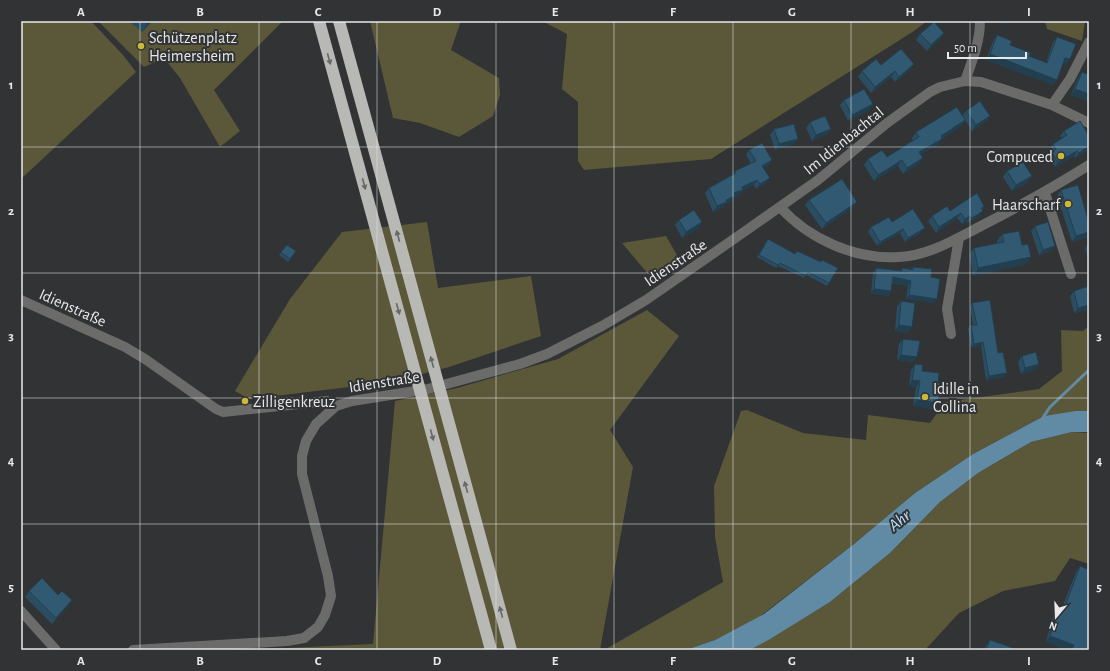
<svg xmlns="http://www.w3.org/2000/svg" width="1110" height="671" font-family="'Alegreya Sans',sans-serif">
  <rect width="100%" height="100%" fill="#313335"/>
  <!-- green -->
  <path fill="#5b5739" d="M21 21H91L123 55 136 72 21 179Z
    M98 21H283L214 90 240 131 220 147 180 78 164 58 144 67Z
    M370 21H461L451 50 499 78 500 95 493 116 459 137 420 123 393 118Z
    M542 21H927L914 31 711 159 584 170 578 161V102L562 89 567 34Z
    M1045 21H1085L1082 41 1047 29Z
    M427 222 438 288 531 276 541 336 449 367 391 382 249 399 235 391 290 299 342 232Z
    M666 236 682 264 654 281 622 243Z
    M647 310 679 336 610 430 633 467 600 650H244L373 644 395 401 457 388 558 359Z
    M1089 326V411L1044 416 973 454 915 493 854 544 759 617 715 640 686 650H604L723 582 715 537 714 486 741 411 747 410 803 433 866 440 868 415 930 423 945 402 1039 389 1062 371 1061 330 1083 331Z
    M1072 432 1089 433V564L1070 558 1055 581 1003 591 959 613 925 650H750L830 602 890 553 940 502 978 473 1031 442Z"/>
  <!-- water -->
  <path fill="#618ba5" d="M1076 411H1089V432H1072L1031 442 978 473 940 502 890 553 830 602 770 639 750 650H686L715 640 764 614 854 544 915 493 973 454 1044 416Z"/>
  <g fill="none" stroke-linecap="round" stroke-linejoin="round">
    <!-- stream -->
    <path stroke="#618ba5" stroke-width="3" d="M1042 419 1050 407 1089 370"/>
    <!-- minor -->
    <path stroke="#6b6b6a" stroke-width="10" d="M965 81C972 61 980 42 980 21
      M1052 105 1070 79 1089 42
      M1045 193 1071 274
      M780 207C809 239 855 260 899 257 928 256 956 239 981 226 1018 207 1054 187 1089 165
      M21 300 125 347 145 359 216 409 223 412 327 401 336 406
      M951 334 947 309 959 238
      M21 611 56 650
      M133 650 287 641 304 638 318 627 325 615 331 596 328 576 302 474V456L306 441 316 424 336 406 352 401 428 389 520 364 547 354 602 326 646 300 744 232 818 180 887 123 930 92 940 87 965 81 981 82 1052 105 1089 123"/>
    <!-- highway-bridge -->
    <path stroke="#b8b8b5" stroke-width="12" d="M319 21 491 650
      M339 21 511 650"/>
  </g>
  <!-- wall -->
  <path fill="#2a4d62" d="M129 21H152L142 32Z
    M944 33 940 39 927 51 916 40 920 34Z
    M997 35 1010 45 1029 56 1046 63 1053 42 1057 37 1066 65 1063 64 1053 85 986 60 993 41Z
    M910 70 895 82 891 77 871 93 858 77 862 71Z
    M1082 72 1088 101 1071 95 1078 78Z
    M844 100 869 110 848 121 840 105Z
    M966 111 990 116 986 121 972 131 965 120 961 126 942 139 938 145 920 154 919 164 903 174 898 166 874 181 864 165 868 159 887 157 913 140 912 138 916 132 962 116Z
    M810 122 831 129 827 134 812 141 806 128Z
    M774 129 794 144 775 150 770 135Z
    M1064 131 1089 149 1075 158 1074 156 1055 167 1048 158 1052 153 1049 150 1053 144 1062 138 1060 136Z
    M749 150 768 166 764 168 766 183 756 189 754 185 743 190 739 195 735 197 731 202 725 204 723 208 713 212 705 193 709 188 732 175 735 171 751 164 746 155Z
    M1007 171 1028 182 1012 191 1003 177Z
    M1061 190 1089 223V235L1088 237 1072 242 1057 196Z
    M809 200 857 202 853 207 822 229 805 205Z
    M984 206 979 216 968 223 967 221 962 224 957 218 936 233 928 221 932 216 950 211Z
    M679 220 702 222 698 228 682 238 675 225Z
    M892 222 921 233 905 242 900 233 877 246 868 232 871 227Z
    M1035 226 1055 246 1051 251 1039 255 1031 231Z
    M1002 234 1026 264 973 276 969 255 974 248 997 243V241Z
    M768 239 795 254 797 251 820 262 822 260 829 283 827 286 806 275 804 278 778 266 776 268 757 257Z
    M1089 242V260L1085 248Z
    M287 245 296 251 288 262 279 255Z
    M913 267 931 277 934 303 906 299 908 286 892 283 891 291 888 296 871 293 873 273 876 268 900 271 902 268 911 269Z
    M1074 291 1087 310 1074 313 1070 296Z
    M901 301 908 333 895 331 897 307Z
    M972 303 998 353 1007 373 1004 377 986 380 981 346 971 347 968 329 971 325H973L970 307Z
    M903 339 913 362 897 360 899 344Z
    M1022 356 1039 364 1035 370 1021 374 1018 362Z
    M915 364 938 383 934 409 913 406 916 387 909 386 911 370Z
    M1080 566 1089 650H1068L1046 642 1054 613 1058 607 1062 608 1076 572Z
    M29 591 58 595 72 600 68 606 52 624 25 597Z
    M990 640 1019 650H984L986 646Z"/>
  <!-- shaded-wall -->
  <path fill="#223f50" d="M150 21H152L142 32 147 24Z
    M997 21H1009L1006 25Z
    M944 33 940 39 927 51 931 45Z
    M990 54 1057 80 1053 85 986 60Z
    M1065 58 1070 59 1066 65 1061 63Z
    M914 64 910 70 895 82 899 77Z
    M895 71 891 77 871 93 875 87Z
    M1075 89 1089 94V100L1088 101 1071 95Z
    M873 104 869 110 848 121 852 115Z
    M990 116 986 121 972 131 976 125Z
    M965 120 961 126 937 142 941 136Z
    M831 129 827 134 812 141 816 135Z
    M798 139 794 144 775 150 779 144Z
    M942 139 938 145 915 157 919 152Z
    M1089 146V149L1075 158 1079 153Z
    M1077 151 1074 156 1055 167 1058 162Z
    M923 158 919 164 903 174 907 168Z
    M772 160 768 166 759 171 762 166Z
    M902 160 898 166 874 181 878 175Z
    M1032 176 1028 182 1012 191 1016 185Z
    M770 178 766 183 756 189 760 184Z
    M757 180 754 185 743 190 739 195 735 197 731 202 725 204 723 208 713 212 717 206 726 200 742 187Z
    M857 202 853 207 822 229 826 223Z
    M983 211 979 216 968 223 972 218Z
    M961 213 957 218 936 233 939 227Z
    M970 216 967 221 962 224 965 219Z
    M702 222 698 228 682 238 686 232Z
    M925 228 921 233 905 242 908 238Z
    M903 229 900 233 877 246 880 242Z
    M1089 232V235L1088 237 1072 242 1076 236Z
    M1055 246 1051 251 1039 255 1043 250Z
    M1031 257 1026 264 973 276 978 268Z
    M893 277 911 281 908 286 890 282Z
    M874 289 891 291 888 296 871 293Z
    M909 295 937 299 934 303 906 299Z
    M1089 302V307L1087 310 1074 313 1078 308Z
    M899 325 912 327 908 333 895 331Z
    M983 342 981 346 971 347 974 344Z
    M901 355 917 357 913 362 897 360Z
    M1039 364 1035 370 1021 374 1025 368Z
    M1007 373 1004 377 986 380 989 376Z
    M912 380 920 381 916 387 909 386Z
    M917 400 938 403 934 409 913 406Z
    M72 600 68 606 52 624 56 618Z
    M1050 636 1074 645 1070 650H1068L1046 642Z"/>
  <!-- building -->
  <path fill="#315a72" stroke="#223f50" d="M144 21H150L147 24Z
    M934 22 944 33 931 45 920 34Z
    M997 35 1012 41 1010 45 1031 53 1029 56 1047 63 1057 37 1076 44 1070 59 1065 58 1057 80 990 54Z
    M901 49 914 64 899 77 895 71 875 87 862 71 876 59 881 65Z
    M1082 72 1087 74 1089 72V94L1075 89Z
    M864 89 873 104 852 115 844 100Z
    M980 101 990 116 976 125 966 111Z
    M957 107 965 120 941 136 942 139 919 152 923 158 907 168 902 160 878 175 868 159 882 150 887 157 919 137 916 132Z
    M825 116 831 129 816 135 810 122Z
    M1080 121 1089 136V146L1079 153 1077 151 1058 162 1052 153 1056 149 1053 144 1067 135 1064 131Z
    M794 124 798 139 779 144 774 129Z
    M762 143 772 160 762 166 770 178 760 184 757 180 742 187 743 190 734 193 735 196 726 200 727 202 717 206 709 188 736 173 735 171 756 161 749 150Z
    M1023 162 1032 176 1016 185 1007 171Z
    M842 179 857 202 826 223 809 200Z
    M1078 185 1089 223V232L1076 236 1061 190Z
    M977 193 984 206 981 208 983 211 972 218 970 216 965 219 961 213 939 227 932 216 947 206 950 211Z
    M913 209 925 228 908 238 903 229 880 242 871 227 889 217 892 222Z
    M694 210 702 222 686 232 679 220Z
    M1048 222 1055 246 1043 250 1035 226Z
    M1019 231 1022 245 1028 244 1031 257 978 268 974 248 1004 242 1002 234Z
    M768 239 795 254 797 251 821 262 822 260 838 268 829 283 808 272 806 276 780 263 778 265 759 255Z
    M287 245 296 251 290 259 281 252Z
    M913 267 932 269 931 277 940 279 937 299 909 295 911 281 893 277 891 291 874 289 876 268 902 271V268L913 270Z
    M1089 286V305L1078 308 1074 291Z
    M990 300 998 353 1003 352 1007 373 989 376 983 342 974 344 971 325H977L972 303Z
    M901 301 915 303 912 327 899 325Z
    M903 339 920 341 917 357 901 355Z
    M1036 352 1039 364 1025 368 1022 356Z
    M915 364 923 365 922 371 939 373 938 383H940L938 403 917 400 920 381 912 380Z
    M1080 566 1089 570V650H1072L1074 645 1050 636 1058 607 1064 609Z
    M42 578 58 595 62 591 72 600 56 618 29 591Z
    M990 640 1019 650H986Z"/>
  <!-- one-way arrows -->
  <defs><path id="oneway-solid" d="M-6-.8H1V-3.2L6.5 0L1 3.2V.8H-6Z"/></defs>
  <g fill="#676868">
    <use href="#oneway-solid" transform="translate(329 59) rotate(75)"/>
    <use href="#oneway-solid" transform="translate(364 184) rotate(75)"/>
    <use href="#oneway-solid" transform="translate(398 236) rotate(-105)"/>
    <use href="#oneway-solid" transform="translate(398 309) rotate(75)"/>
    <use href="#oneway-solid" transform="translate(432 362) rotate(-105)"/>
    <use href="#oneway-solid" transform="translate(432 435) rotate(75)"/>
    <use href="#oneway-solid" transform="translate(466 487) rotate(-105)"/>
    <use href="#oneway-solid" transform="translate(501 612) rotate(-105)"/>
  </g>
  <!-- grid -->
  <path fill="none" stroke="#e7e9ea" stroke-width="1" stroke-opacity="0.55" d="M140 21V650M259 21V650M377 21V650M496 21V650M614 21V650M733 21V650M851 21V650M970 21V650M21 147H1089M21 273H1089M21 398H1089M21 524H1089"/>
  <!-- markers -->
  <g fill="#caba39" stroke="#313335" stroke-width="1.5">
    <circle cx="141" cy="46" r="4"/>
    <circle cx="1061" cy="156" r="4"/>
    <circle cx="1068" cy="204" r="4"/>
    <circle cx="925" cy="397" r="4"/>
    <circle cx="245" cy="401" r="4"/>
  </g>
  <g text-anchor="middle" stroke-width="4" stroke-linejoin="round" paint-order="stroke">
    <!-- poi labels -->
    <g font-size="16" fill="#e7e9ea" stroke="#313335" text-anchor="start">
      <text x="149" y="43">Schützenplatz<tspan x="149" dy="18">Heimersheim</tspan></text>
      <text x="1053" y="162" text-anchor="end">Compuced</text>
      <text x="1060" y="210" text-anchor="end">Haarscharf</text>
      <text x="933" y="394">Idille in<tspan x="933" dy="18">Collina</tspan></text>
      <text x="253" y="407">Zilligenkreuz</text>
    </g>
    <!-- street labels -->
    <g font-size="16" fill="#e7e9ea" stroke="#313335">
      <text transform="translate(843 140) rotate(-39)" y="6">Im Idienbachtal</text>
      <text transform="translate(675 262) rotate(-34)" y="6">Idienstraße</text>
      <text transform="translate(73 307) rotate(24)" y="6">Idienstraße</text>
      <text transform="translate(384 381) rotate(-9)" y="6">Idienstraße</text>
    </g>
    <!-- water labels -->
    <g font-size="17" font-style="italic" fill="#bde5ff" stroke="#313335">
      <text transform="translate(899 520) rotate(-39)" y="6">Ahr</text>
    </g>
  </g>
  <!-- border -->
  <rect width="1110" height="671" fill="none" stroke="#313335" stroke-width="44"/>
  <!-- north arrow -->
  <g transform="translate(1056 617) rotate(199)" stroke="#313335" stroke-width="3" paint-order="stroke">
  <path d="M0-3L7 15L0 10L-7 15Z" fill="#e7e9ea"/>
  <text y="-6" font-size="11" font-weight="bold" text-anchor="middle" fill="#e7e9ea">N</text>
  </g>
  <!-- scale -->
  <path d="M948 52v6h78v-6" fill="none" stroke="#e7e9ea" stroke-width="2"/>
  <text x="954" y="52" font-size="12" fill="#e7e9ea" stroke="#313335" stroke-width="3" paint-order="stroke">50 m</text>
  <rect x="22" y="22" width="1066" height="627" fill="none" stroke="#e7e9ea" stroke-width="1.5"/>
  <g font-size="13" text-anchor="middle" font-weight="bold" fill="#e7e9ea">
    <text x="81" y="16">A</text>
    <text x="200" y="16">B</text>
    <text x="318" y="16">C</text>
    <text x="437" y="16">D</text>
    <text x="555" y="16">E</text>
    <text x="673" y="16">F</text>
    <text x="792" y="16">G</text>
    <text x="910" y="16">H</text>
    <text x="1029" y="16">I</text>
    <text x="11" y="89">1</text>
    <text x="1099" y="89">1</text>
    <text x="11" y="215">2</text>
    <text x="1099" y="215">2</text>
    <text x="11" y="340">3</text>
    <text x="1099" y="340">3</text>
    <text x="11" y="465">4</text>
    <text x="1099" y="465">4</text>
    <text x="11" y="591">5</text>
    <text x="1099" y="591">5</text>
    <text x="81" y="665">A</text>
    <text x="200" y="665">B</text>
    <text x="318" y="665">C</text>
    <text x="437" y="665">D</text>
    <text x="555" y="665">E</text>
    <text x="673" y="665">F</text>
    <text x="792" y="665">G</text>
    <text x="910" y="665">H</text>
    <text x="1029" y="665">I</text>
  </g>
</svg>
